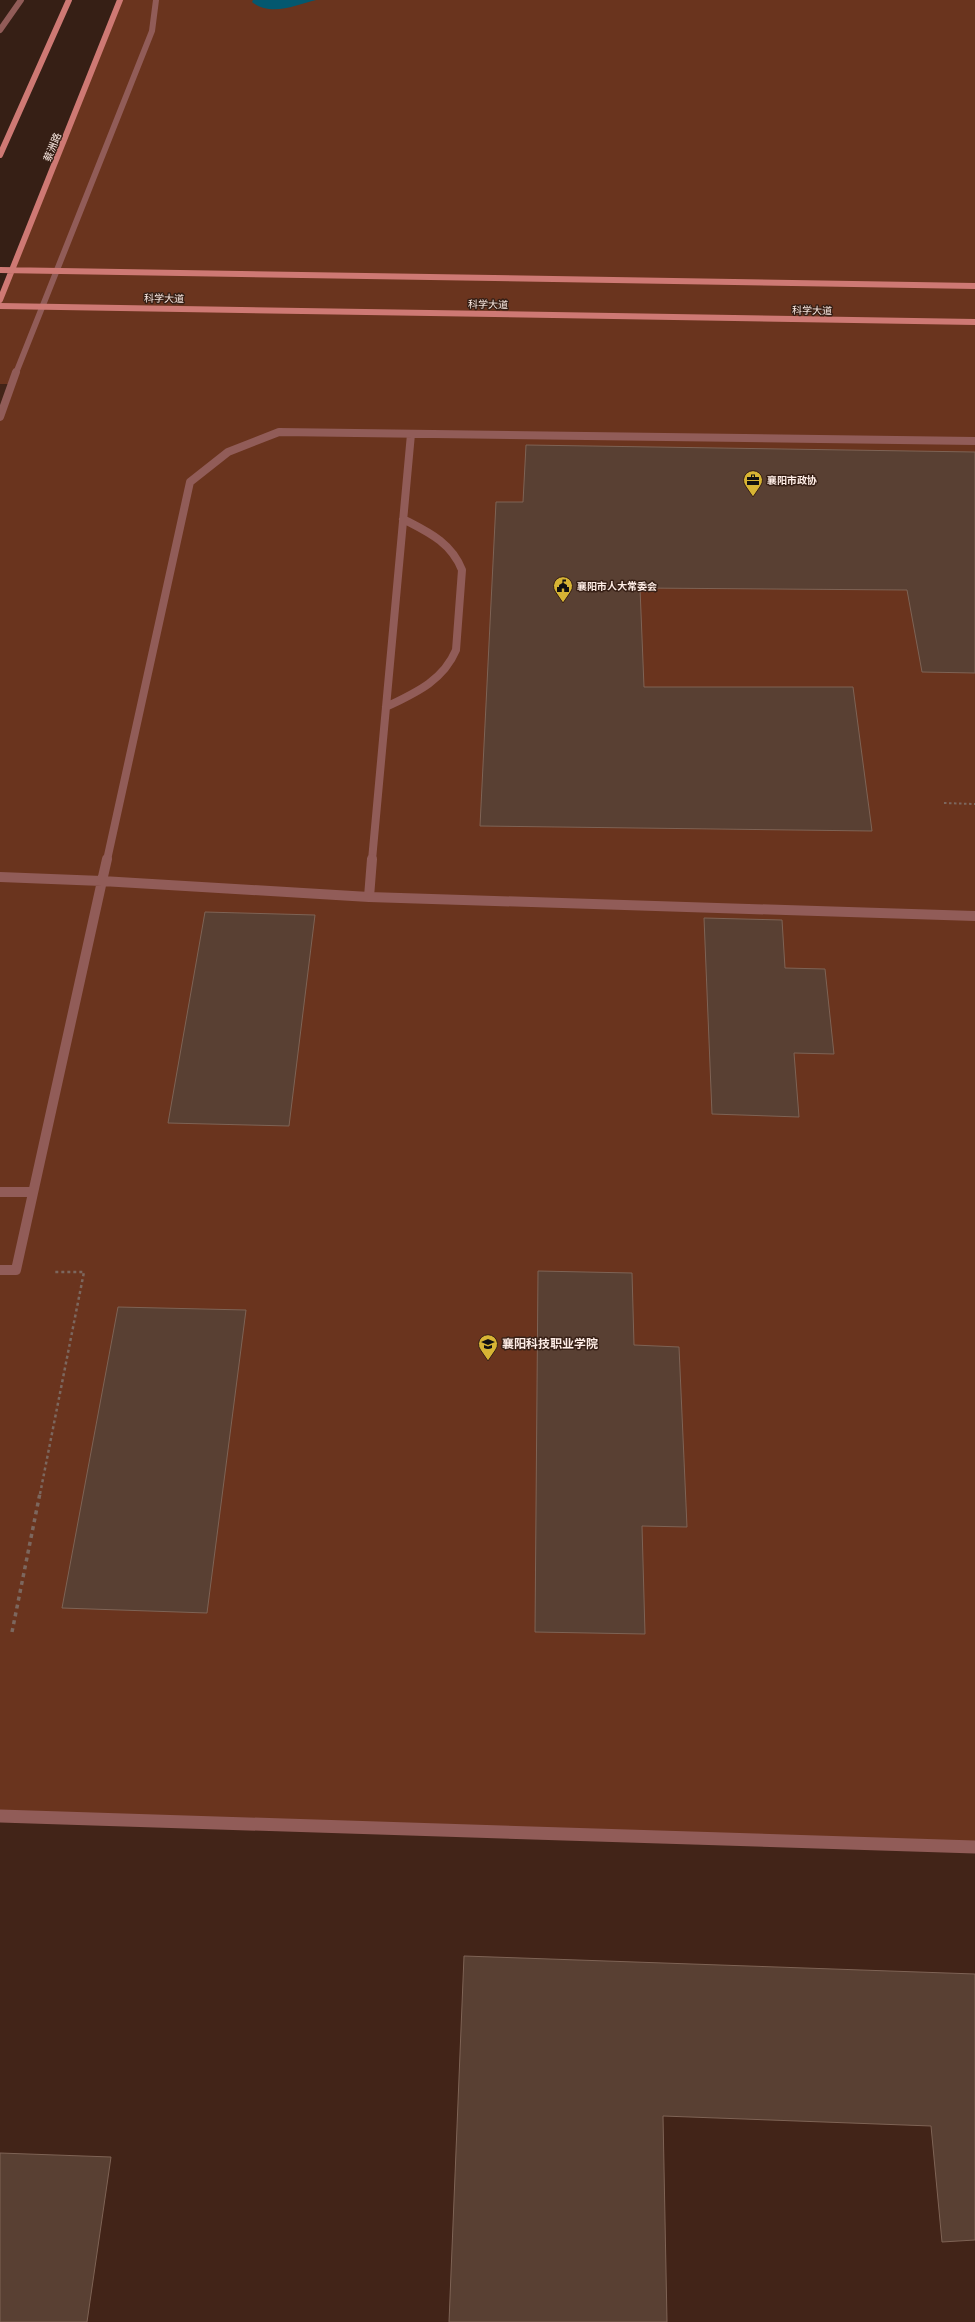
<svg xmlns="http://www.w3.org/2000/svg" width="975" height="2322" font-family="'Nunito Sans','Noto Sans SC',sans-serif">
  <rect width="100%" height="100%" fill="#361f15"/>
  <!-- built -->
  <path fill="#422418" d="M975 322V2322H0V384L242 388Z"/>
  <!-- green -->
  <path fill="#6a341e" d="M120 0H975V1847L0 1816V417L12 384H24H0V299Z"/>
  <!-- water -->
  <path fill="#04586f" d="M253 0H316C296 5 271 17 252 2Z"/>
  <!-- building -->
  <path fill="#594033" stroke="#7e6355" d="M526 445 975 452V673L922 672 907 590 640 588 644 687H853L872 831 480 826 496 502H523Z
    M205 912 315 915 289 1126 168 1123Z
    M704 918 782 920 785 968 825 969 834 1054 794 1053 799 1117 712 1114Z
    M538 1271 632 1273 634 1345 679 1347 687 1527 642 1526 645 1634 535 1632Z
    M118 1307 246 1310 207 1613 62 1608Z
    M464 1956 975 1974V2240L942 2242 931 2126 663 2116 667 2322H449Z
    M0 2153 111 2157 87 2322H0Z"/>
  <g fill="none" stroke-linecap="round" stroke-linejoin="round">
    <!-- path-far2 -->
    <path stroke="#7c675e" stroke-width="2" stroke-dasharray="2.5 2.5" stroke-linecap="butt" d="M944 803 975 804"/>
    <!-- path-far1 -->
    <path stroke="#7c675e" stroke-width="2.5" stroke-dasharray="3 3" stroke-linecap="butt" d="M40 1494 84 1272H54"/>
    <!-- path -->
    <path stroke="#7c675e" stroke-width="3.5" stroke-dasharray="4 4" stroke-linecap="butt" d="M12 1632 40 1493"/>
    <!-- service-far2 -->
    <path stroke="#915c58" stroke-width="8" d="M386 707C415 693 443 681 456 650L462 570C451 542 428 532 403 519
      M107 860 190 482 228 452 279 432 975 441
      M372 860 411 434"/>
    <!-- service-far1 -->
    <path stroke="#915c58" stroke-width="10" d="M372 859 369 897 975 916
      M0 877 102 881 107 859
      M0 1192H33
      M0 1270H16L102 881 369 897"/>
    <!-- service -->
    <path stroke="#915c58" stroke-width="13" d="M0 1816 975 1847"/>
    <!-- tertiary-far1 -->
    <path stroke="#915c58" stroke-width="6" d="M0 30 21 0
      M16 373 152 31 156 0"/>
    <!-- tertiary -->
    <path stroke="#915c58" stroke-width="8" d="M0 417 16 372"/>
    <!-- secondary -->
    <path stroke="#ce7974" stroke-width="6" d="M0 155 69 0
      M0 270 975 286
      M0 300 120 0
      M0 306 975 322"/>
  </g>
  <!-- icons -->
  <defs>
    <g id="office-pin" transform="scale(1)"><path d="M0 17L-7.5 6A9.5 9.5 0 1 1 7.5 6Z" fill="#d7b434" stroke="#361f15"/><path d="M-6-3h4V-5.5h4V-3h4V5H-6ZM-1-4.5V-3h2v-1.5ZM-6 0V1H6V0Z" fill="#111"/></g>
    <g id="civic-pin" transform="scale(1)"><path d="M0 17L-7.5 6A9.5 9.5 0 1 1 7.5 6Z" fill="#d7b434" stroke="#361f15"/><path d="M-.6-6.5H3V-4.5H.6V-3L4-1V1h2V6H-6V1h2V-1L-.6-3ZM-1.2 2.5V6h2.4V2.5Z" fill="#111"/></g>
    <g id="university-pin" transform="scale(1)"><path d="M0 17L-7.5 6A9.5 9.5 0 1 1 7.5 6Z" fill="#d7b434" stroke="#361f15"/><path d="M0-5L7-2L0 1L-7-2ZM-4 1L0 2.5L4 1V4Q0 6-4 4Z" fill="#111"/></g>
  </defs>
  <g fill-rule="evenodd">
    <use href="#office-pin" x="753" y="480"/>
    <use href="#civic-pin" x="563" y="586"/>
    <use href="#university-pin" x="488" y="1344"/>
  </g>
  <g text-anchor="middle" stroke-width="3" stroke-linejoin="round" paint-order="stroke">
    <!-- far-street labels -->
    <g font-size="10" fill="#feede6" stroke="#361f15">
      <text transform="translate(52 147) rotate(-68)" y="4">蔡洲路</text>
      <text transform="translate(164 298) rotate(1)" y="4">科学大道</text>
      <text transform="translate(488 304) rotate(1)" y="4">科学大道</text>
      <text transform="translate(812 310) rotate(1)" y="4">科学大道</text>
    </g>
    <!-- far-poi labels -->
    <g font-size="10" font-weight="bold" fill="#feede6" stroke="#361f15" text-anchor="start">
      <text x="767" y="484">襄阳市政协</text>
      <text x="577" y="590">襄阳市人大常委会</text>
    </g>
    <!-- poi labels -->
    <g font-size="12" font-weight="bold" fill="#feede6" stroke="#361f15" text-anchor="start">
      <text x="502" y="1348">襄阳科技职业学院</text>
    </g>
  </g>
</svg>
